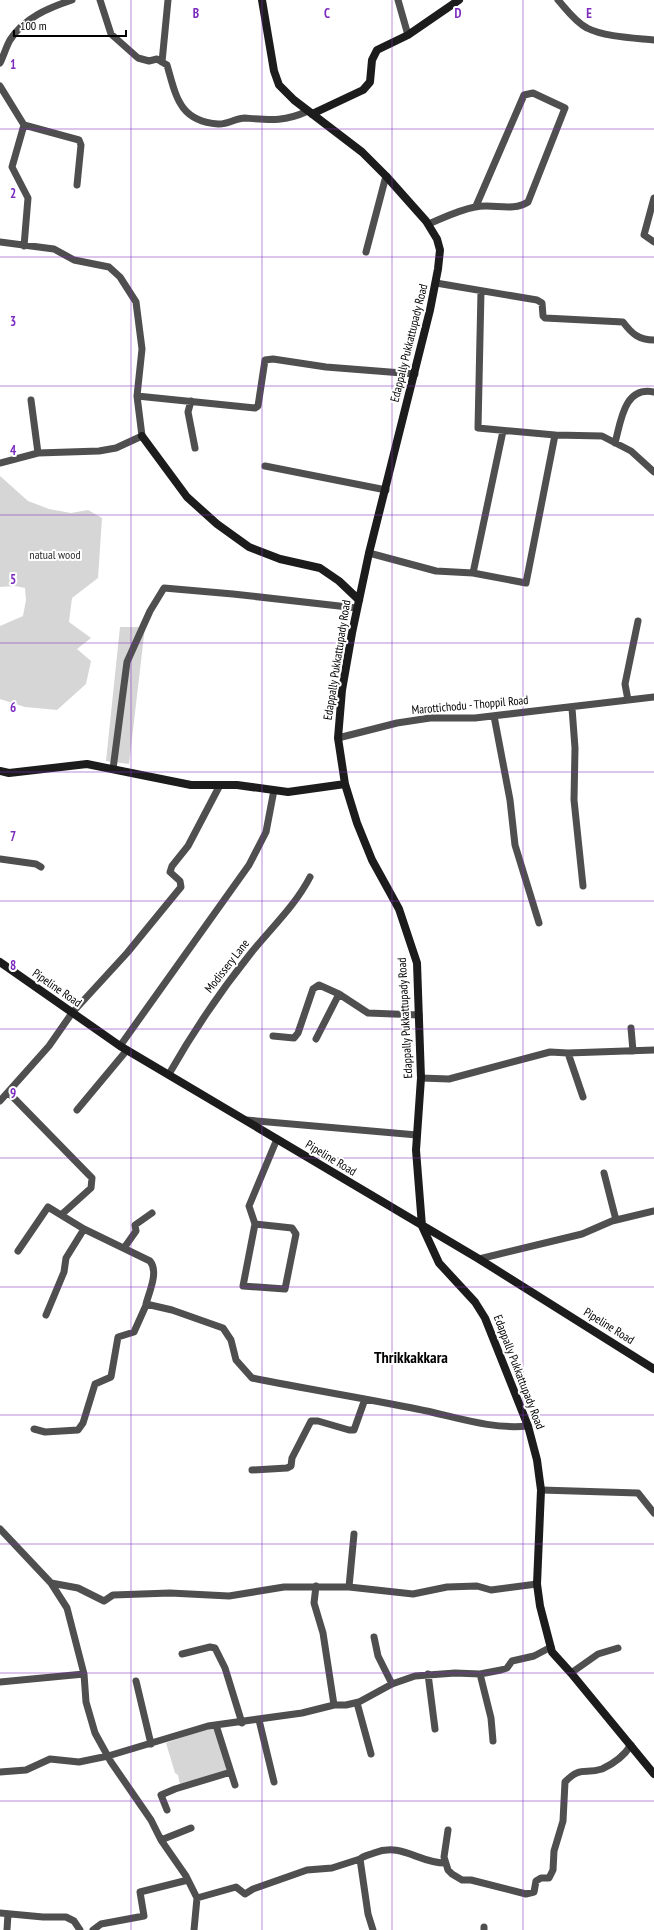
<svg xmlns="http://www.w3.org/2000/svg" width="654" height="1930" font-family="'PT Sans Narrow',sans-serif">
  <rect width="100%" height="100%" fill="#fff"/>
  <!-- green -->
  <path fill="#d6d6d6" d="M0 476 28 501 49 509 71 513 88 510 102 518 98 578 72 598 69 622 91 638 77 649 91 661 86 684 57 710 25 707 0 699V626L23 616 26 600 25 588 15 586 0 587Z
    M120 627H145L129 764 106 761Z
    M215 1727 228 1771 180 1785 178 1775 175 1773 166 1743 208 1728Z"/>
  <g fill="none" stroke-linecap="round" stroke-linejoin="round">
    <!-- street -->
    <path stroke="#4f4f4f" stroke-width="7" d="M100 0 111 34 138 58 149 61 157 59 167 65C176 96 179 121 218 124 227 125 236 118 245 118 270 120 284 122 308 111
      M398 0 408 35
      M558 0C566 9 575 22 587 28 604 37 635 38 654 40
      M162 62 168 0
      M0 63C4 55 6 47 10 40 24 18 48 8 72 0
      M0 86 24 125 79 140 81 145 77 185
      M24 125 12 167 28 198 24 246
      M654 198 644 235 654 242
      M428 224C443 218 459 210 475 207 492 203 513 212 528 202L565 108 533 93 524 95 476 206
      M0 242 54 249 74 260 109 267 120 277 136 302 142 349 137 396 142 436 116 448 99 451 38 453 0 463
      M366 252 386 176
      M436 283 537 300 542 303 543 316 545 318 623 322C632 334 639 340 654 340
      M137 396 255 408 258 406 265 360 273 359 326 367 415 374
      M31 400 38 453
      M191 401 188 412 195 448
      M555 435 602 436 631 451 654 472
      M615 443C621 421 624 386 654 392
      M265 466 386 490
      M369 553 436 571 473 573 503 431
      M473 573 526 583 555 435 478 428 481 291
      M628 700 625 684 638 621
      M572 708 575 748 574 800 583 886
      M494 716 510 800 515 845 539 923
      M338 738 397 723 430 718H475L654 697
      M113 769 127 662 150 611 164 588 233 594 357 608
      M0 859 36 864 41 867
      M631 1028 633 1051
      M273 1036 294 1038 298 1033 313 989 319 985 339 994
      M316 1039 339 994 368 1013 419 1015
      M120 1046 249 865 266 832 274 790
      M568 1053 583 1097
      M169 1074C194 1030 219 993 251 953 271 928 295 906 310 877
      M421 1078 449 1079 550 1052 568 1053 654 1050
      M8 1092 92 1178 91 1188 61 1215 84 1229 66 1258 64 1272 46 1315
      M0 1101 49 1046 72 1013 127 953 181 887 180 881 170 872 172 866 188 846 220 785
      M77 1110 127 1050
      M246 1120 417 1135
      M604 1173 616 1220
      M255 1224 292 1228 296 1234 285 1289 243 1286 255 1224 249 1206 277 1139
      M84 1229 150 1261C159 1272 149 1292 146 1304L172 1310 223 1328 231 1340 236 1360 252 1378C307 1389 362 1398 417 1409 453 1416 491 1430 528 1426
      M124 1248 136 1231 135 1225 152 1213
      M18 1251 48 1207 61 1215
      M479 1259 582 1234 612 1221 654 1211
      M34 1429 45 1432 78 1430 83 1423 95 1384 111 1377 118 1337 134 1332 147 1303
      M252 1470 287 1468 291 1466 292 1458 311 1421H318L349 1430H354L365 1399
      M541 1490 638 1493 654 1513
      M0 1529 51 1583 78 1588 104 1601 113 1595 170 1593 229 1596 284 1587H349L413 1594 447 1587 477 1586 491 1590 537 1584
      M51 1583 67 1608 84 1674 86 1702 95 1733 111 1762 151 1820 161 1840 186 1876 197 1898 194 1930
      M316 1586 314 1603 323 1633 334 1705
      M349 1587 354 1534
      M374 1637 378 1656 392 1684
      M182 1654 210 1647 215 1648 225 1668 242 1723
      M571 1673 598 1654 618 1648
      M428 1674 435 1729
      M480 1674 491 1718 493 1741
      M136 1681 151 1744
      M0 1682 84 1674
      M357 1703 371 1754
      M259 1720 274 1782
      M216 1725 235 1785
      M0 1772 26 1770 50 1759 79 1762 108 1756 208 1726 302 1713 334 1705H346L359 1702 392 1684 415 1676 455 1673 480 1674 501 1670 507 1668 512 1661 534 1656 551 1647
      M167 1810 161 1795 175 1789 231 1772
      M448 1830 444 1857 448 1870 452 1874 462 1880H471L526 1894 534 1892 536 1881 541 1878H549L553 1870 554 1851 563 1821 565 1782C581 1765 585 1775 602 1769 613 1764 624 1756 631 1745
      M161 1840 191 1828
      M360 1859C363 1856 369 1855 374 1853 402 1842 418 1863 445 1863
      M197 1898 236 1887 245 1894 253 1889 307 1870 332 1868 360 1859 368 1914 373 1930
      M0 1913 43 1917H66L74 1921 80 1930
      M7 1930 8 1914
      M93 1930 101 1924 144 1916 140 1892 188 1880
      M484 1930V1927"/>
    <!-- secondary -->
    <path stroke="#1c1c1c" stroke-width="8" d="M262 0 274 71 279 85 294 100 362 152 386 176 426 221 437 239 440 250 438 269 430 310 369 553 352 633 342 690 338 738 345 784 357 823 372 860 399 909 417 963 421 1078 416 1150 422 1226 439 1263 475 1302 485 1318 528 1426 537 1460 541 1490 537 1584 540 1606 552 1652 571 1673 654 1774
      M312 114 363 90 370 82 372 60 377 50 408 35 459 0
      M142 436 187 497 217 524 249 547 280 559 320 568 339 581 359 600
      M0 771 9 773 87 764 191 785H237L288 792 345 784
      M0 962 120 1046 479 1259 654 1369"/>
  </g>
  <!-- grid -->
  <path fill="none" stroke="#7b2cbf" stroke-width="1" stroke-opacity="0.55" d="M131 0V1930M262 0V1930M392 0V1930M523 0V1930M0 129H654M0 257H654M0 386H654M0 515H654M0 643H654M0 772H654M0 901H654M0 1029H654M0 1158H654M0 1287H654M0 1415H654M0 1544H654M0 1673H654M0 1801H654"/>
  <g text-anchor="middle" stroke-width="4" stroke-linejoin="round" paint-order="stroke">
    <!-- street labels -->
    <g font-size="12" fill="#000" stroke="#fff">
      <text transform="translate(409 343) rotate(-76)" y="4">Edappally Pukkattupady Road</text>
      <text transform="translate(337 660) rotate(-81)" y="4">Edappally Pukkattupady Road</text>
      <text transform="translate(470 705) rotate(-5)" y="4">Marottichodu - Thoppil Road</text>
      <text transform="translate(227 966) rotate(-52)" y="4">Modissery Lane</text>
      <text transform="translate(57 988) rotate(35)" y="4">Pipeline Road</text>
      <text transform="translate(405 1018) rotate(-93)" y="4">Edappally Pukkattupady Road</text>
      <text transform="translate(331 1158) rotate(31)" y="4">Pipeline Road</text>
      <text transform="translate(609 1326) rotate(32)" y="4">Pipeline Road</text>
      <text transform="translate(519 1372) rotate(69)" y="4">Edappally Pukkattupady Road</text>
    </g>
    <!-- park labels -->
    <g font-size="12" fill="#2d2d2d" stroke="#fff">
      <text x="55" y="559">natual wood</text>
    </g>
    <!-- district labels -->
    <g font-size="16" font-weight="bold" fill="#000" stroke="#fff">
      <text x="411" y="1363">Thrikkakkara</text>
    </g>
  </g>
  <g font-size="13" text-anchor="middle" font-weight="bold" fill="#7b2cbf" stroke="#fff" stroke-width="4" stroke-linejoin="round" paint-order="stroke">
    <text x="196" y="18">B</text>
    <text x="327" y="18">C</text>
    <text x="458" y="18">D</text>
    <text x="589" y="18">E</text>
    <text x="13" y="69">1</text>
    <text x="13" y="198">2</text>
    <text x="13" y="326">3</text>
    <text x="13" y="455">4</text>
    <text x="13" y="584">5</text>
    <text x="13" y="712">6</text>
    <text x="13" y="841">7</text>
    <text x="13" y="970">8</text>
    <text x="13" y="1098">9</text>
  </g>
  <!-- scale -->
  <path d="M14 30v6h112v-6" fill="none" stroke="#000000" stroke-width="2"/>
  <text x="20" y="30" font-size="12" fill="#000000" stroke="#ffffff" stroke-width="3" paint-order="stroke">100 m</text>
</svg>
